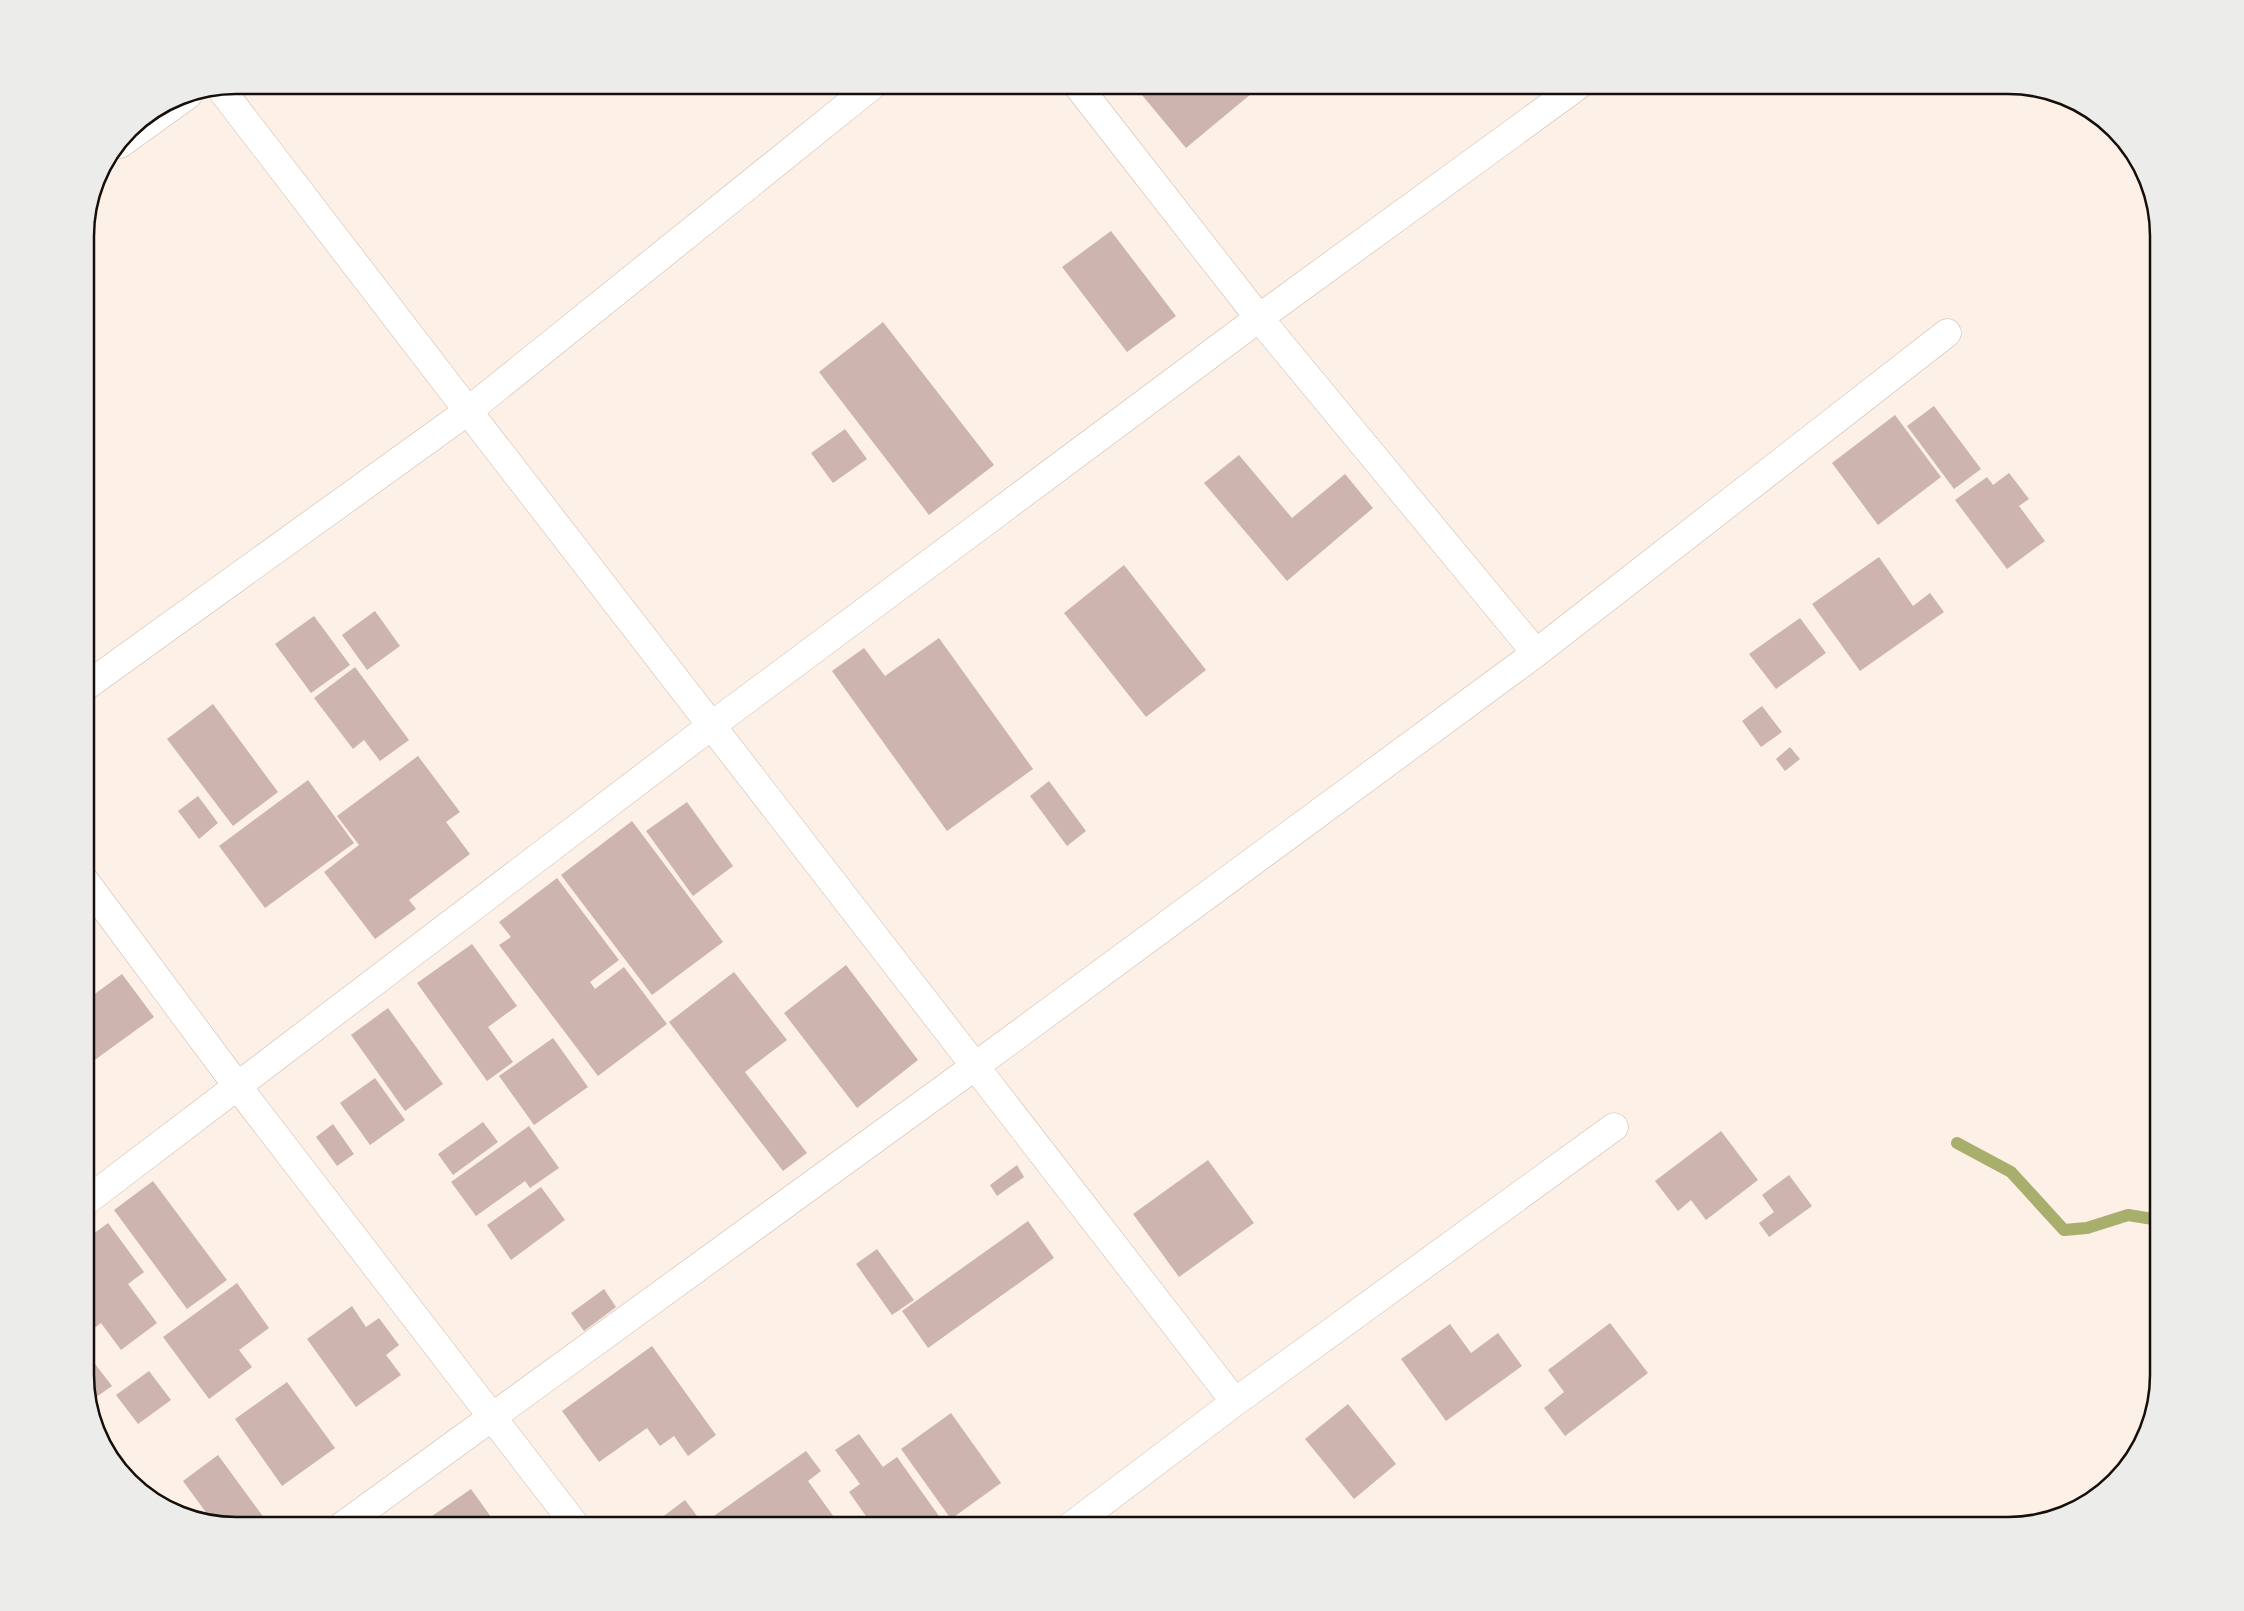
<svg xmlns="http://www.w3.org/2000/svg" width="2244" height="1611" font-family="Signika,sans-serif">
  <rect width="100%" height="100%" fill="#fdf0e6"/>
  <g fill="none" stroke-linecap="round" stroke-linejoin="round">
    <!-- stream -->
    <path stroke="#a8ae6b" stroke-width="12" d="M1957 1143 2011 1172 2064 1230 2087 1228 2128 1215 2159 1220"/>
  </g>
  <!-- building -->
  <path fill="#ceb4ae" d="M1155 85H1253L1257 89 1186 148 1142 95Z
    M1111 231 1176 316 1127 352 1062 267Z
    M883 322 994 465 929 515 819 372Z
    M1934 406 1981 469 1954 489 1907 426Z
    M1895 415 1941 477 1878 525 1832 463Z
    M845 429 867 459 833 483 811 453Z
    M1239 455 1292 518 1345 474 1373 508 1287 581 1204 483Z
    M2009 473 2029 499 2019 506 2045 541 2007 569 1955 500 1987 477 1993 485Z
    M1879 557 1913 606 1930 593 1944 612 1860 671 1812 604Z
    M1124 565 1206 670 1146 717 1064 613Z
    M375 611 400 646 367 670 342 635Z
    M314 616 350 665 311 693 275 644Z
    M1800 618 1826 653 1776 689 1749 654Z
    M939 638 1033 769 947 831 832 671 864 648 885 676Z
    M355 667 409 740 380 761 364 740 353 749 314 698Z
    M213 704 278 792 233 826 167 739Z
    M1762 706 1782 732 1761 747 1742 721Z
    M1790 747 1800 759 1785 771 1776 759Z
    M418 756 460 812 446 822 470 854 409 900 416 909 375 939 324 872 359 845 337 816Z
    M308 780 354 843 265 908 219 846Z
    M1049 781 1086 831 1067 846 1030 796Z
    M198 796 218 823 199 839 178 811Z
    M687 802 733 866 693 896 646 831Z
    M632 821 723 942 652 995 561 875Z
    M557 878 619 960 590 982 595 989 624 967 667 1024 598 1076 499 945 511 937 499 922Z
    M472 944 517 1006 488 1027 513 1062 487 1081 417 983Z
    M846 965 918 1060 857 1108 784 1013Z
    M734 972 787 1040 745 1072 807 1153 783 1171 669 1022Z
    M122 974 154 1017 85 1067V1001Z
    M388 1008 443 1084 405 1111 351 1035Z
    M553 1038 588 1087 534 1125 499 1076Z
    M375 1078 405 1120 370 1145 340 1103Z
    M483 1122 498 1142 453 1175 438 1154Z
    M333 1124 354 1154 337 1166 316 1137Z
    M529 1126 559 1168 530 1188 525 1181 476 1216 451 1182Z
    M1721 1131 1758 1180 1706 1220 1691 1200 1678 1211 1655 1181Z
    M1208 1160 1254 1223 1179 1277 1133 1214Z
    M1017 1165 1024 1177 997 1196 990 1185Z
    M1789 1175 1812 1206 1769 1237 1759 1223 1774 1212 1762 1195Z
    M153 1181 227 1280 187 1309 114 1210Z
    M541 1187 565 1220 511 1260 487 1225Z
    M1028 1221 1054 1258 928 1348 902 1311Z
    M108 1223 144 1272 128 1284 157 1323 121 1350 101 1323 85 1335V1240Z
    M877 1249 914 1300 892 1315 856 1264Z
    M237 1283 269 1328 239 1350 252 1367 209 1399 163 1337Z
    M604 1289 616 1307 584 1331 571 1313Z
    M352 1306 366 1327 379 1318 399 1345 386 1355 401 1375 356 1407 307 1339Z
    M1610 1323 1648 1373 1565 1436 1544 1408 1564 1392 1548 1370Z
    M1450 1324 1471 1353 1498 1333 1522 1366 1446 1421 1401 1359Z
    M652 1346 716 1435 688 1456 674 1436 660 1446 647 1428 599 1462 562 1411Z
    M85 1351 112 1386 92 1400 85 1384Z
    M149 1371 171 1400 138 1424 116 1395Z
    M287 1382 335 1448 282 1486 235 1419Z
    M1348 1404 1396 1464 1354 1499 1305 1439Z
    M951 1413 1001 1483 951 1519 901 1449Z
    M859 1434 883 1467 897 1457 946 1526H873L849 1492 860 1484 835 1450Z
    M806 1451 821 1471 808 1481 834 1517 822 1526H717L711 1518Z
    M218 1455 270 1526H236L213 1522 183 1481Z
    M471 1489 491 1517 477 1526H424L422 1523Z
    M685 1500 703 1524 666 1526 661 1518Z"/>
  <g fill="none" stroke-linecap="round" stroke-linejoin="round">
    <!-- minor casing -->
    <g stroke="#cebaaa" stroke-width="29">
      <path id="minor" d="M1077 85 1259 318 1536 653
        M220 88 468 411 1235 1402
        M120 144 188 95
        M85 687 468 411 873 85
        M85 881 238 1087 576 1526
        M85 1202 711 726 1259 318 1579 85
        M342 1526 974 1067 1536 653 1947 333
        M1071 1526 1235 1402 1614 1127"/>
    </g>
    <!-- minor -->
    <use href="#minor" stroke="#fff" stroke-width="28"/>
  </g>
  <!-- crop -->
  <path d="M0 0H2244V1611H0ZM236 94H2008A142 142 0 0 1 2150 236V1375A142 142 0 0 1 2008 1517H236A142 142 0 0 1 94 1375V236A142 142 0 0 1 236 94Z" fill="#ececeb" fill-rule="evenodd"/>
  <path fill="none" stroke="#160f09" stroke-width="2.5" d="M236 94H2008A142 142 0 0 1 2150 236V1375A142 142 0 0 1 2008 1517H236A142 142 0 0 1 94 1375V236A142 142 0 0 1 236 94Z"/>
</svg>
